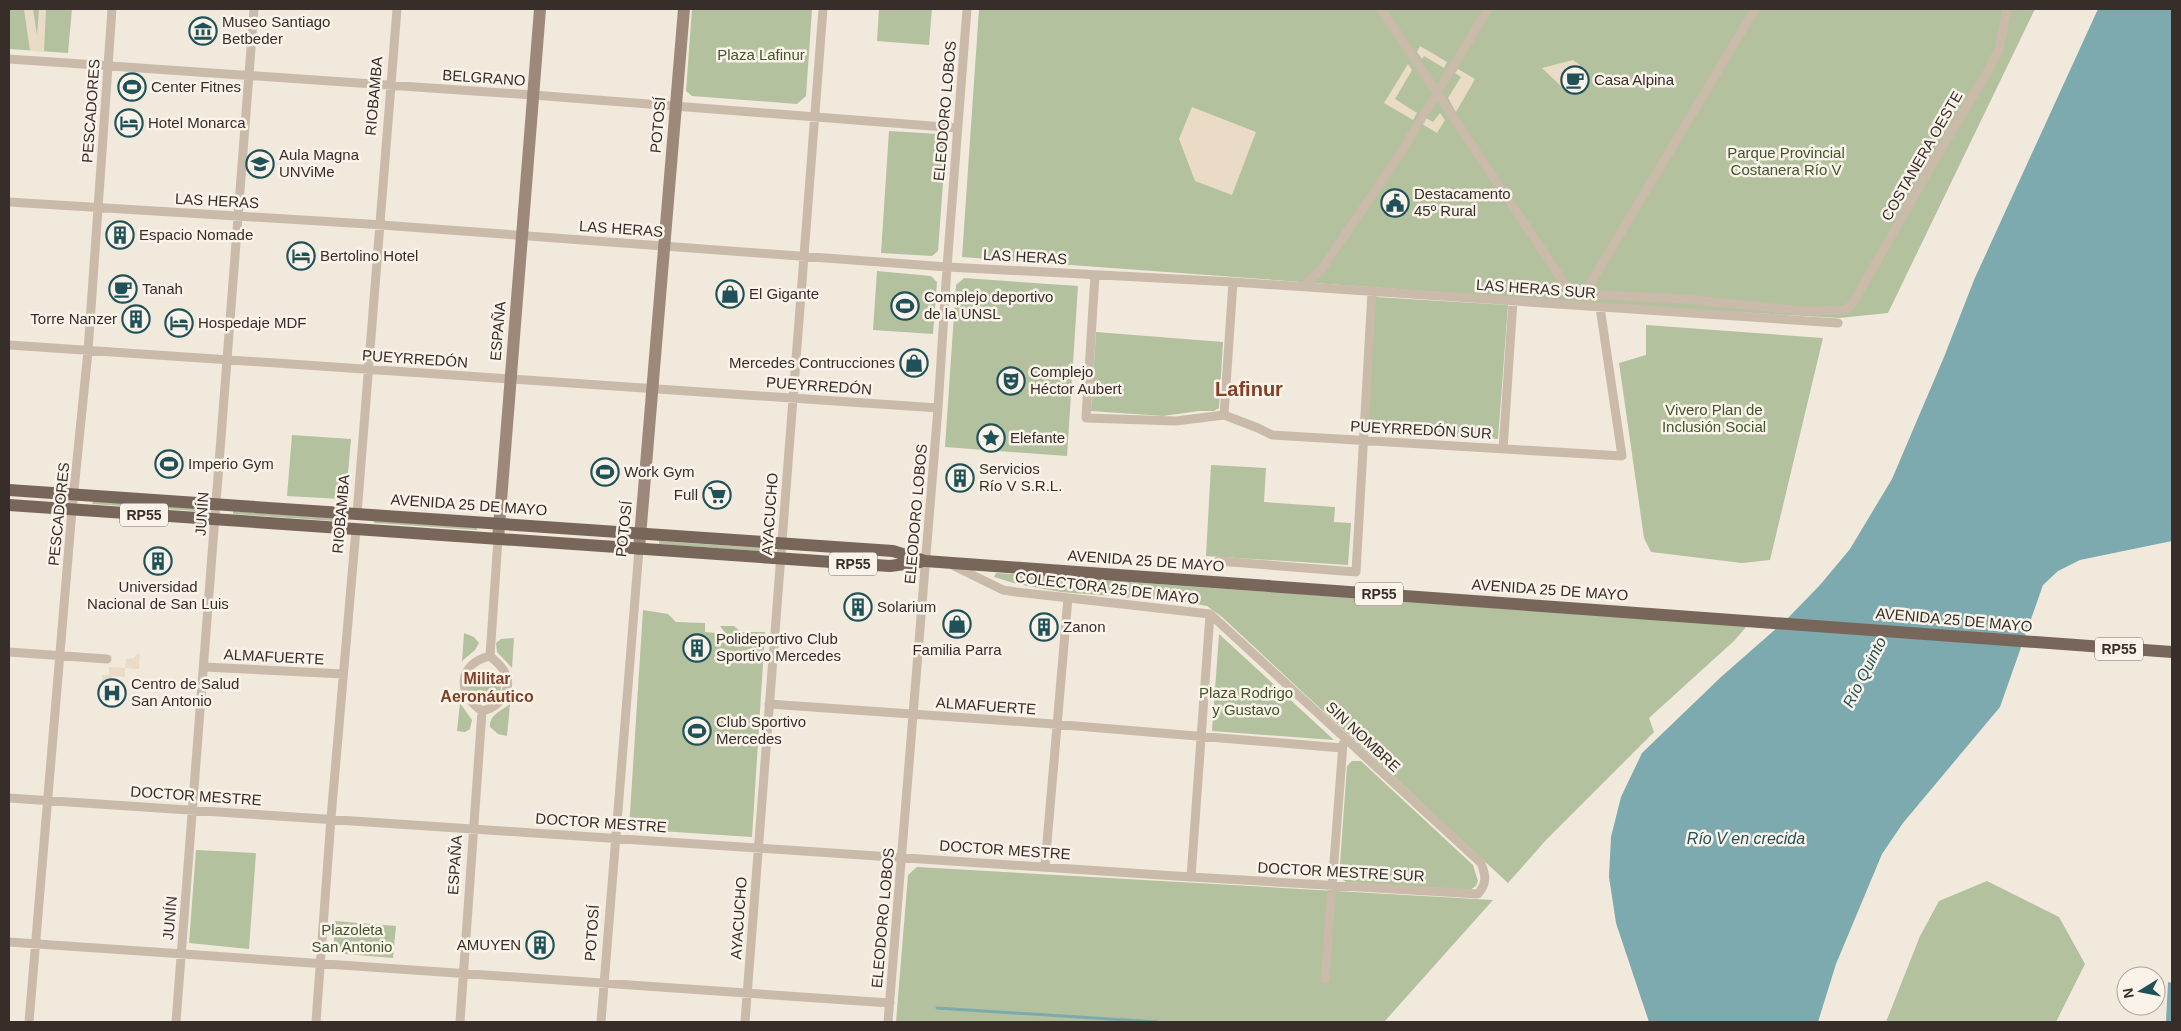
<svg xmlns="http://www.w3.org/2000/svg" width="2181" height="1031" font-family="Arial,sans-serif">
  <rect width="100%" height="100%" fill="#f2e9dd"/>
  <!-- green -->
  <path fill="#b3c19e" d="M10 9H72L68 53 9 49Z
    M692 9H812L806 96 797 104 692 96 686 91Z
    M879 9H932L929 45 877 41Z
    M979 9H2035L1888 313 1839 318 1613 305 962 257Z
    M889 131 939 134 946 142 938 251 932 256 881 253Z
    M877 271 931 276 937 282 933 334 873 330Z
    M964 278 1078 286 1067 456 945 447 956 285Z
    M1375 297 1508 305 1498 439 1368 433Z
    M1646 325 1823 338 1770 560 1742 563 1651 552 1644 538 1619 363 1646 355Z
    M1096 332 1223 342 1219 408 1214 411H1199L1163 416 1091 411Z
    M292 435 351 439 346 495 341 499 287 496Z
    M1211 465 1266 468 1264 502 1335 507 1334 522 1351 523 1348 565 1206 556Z
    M93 501 195 508V511L92 504Z
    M233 511 335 518V521L233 514Z
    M374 520 477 527V530L374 523Z
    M659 541 762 548 761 551 659 544Z
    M996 573 1031 575 1747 626 1735 640 1649 718 1654 732 1546 840 1508 883 1222 617 1207 606 1185 602 1061 592 1017 584 994 577Z
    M643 610 668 614 676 622 705 623V632L726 634 720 626H734L741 632H765L752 837 629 829Z
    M464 633 474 637 479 643 475 650 462 661Z
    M1219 634 1334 740 1212 731Z
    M514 638 512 668 497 652 496 643 501 639Z
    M469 686a16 16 0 1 1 32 0a16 16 0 1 1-32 0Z
    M460 703 472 720 470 729 465 732 457 731Z
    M510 704 507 736 498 734 490 727C489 715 501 711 510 704Z
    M1352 761H1361L1473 865 1478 881 1476 886 1470 890 1346 882 1339 877 1347 766Z
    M196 850 256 853 249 949 189 943Z
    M917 867 1493 900 1384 1022H896L908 875Z
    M1987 881 2059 917 2085 964 2056 1022H1886L1920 936 1939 901Z
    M335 921 396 926 393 958 333 953Z"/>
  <!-- plaza -->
  <path fill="#e9dbc5" d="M24 9H33L37 35 39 9H46L44 52 30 51Z
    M1420 46 1447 62 1444 68 1424 56 1422 59 1417 52Z
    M1573 60 1580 65 1562 87 1542 68Z
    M1408 64 1412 70 1395 99 1417 113 1413 120 1384 103Z
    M1458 69 1475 79 1456 112 1448 98 1461 77 1455 73Z
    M1192 107 1256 132 1232 195 1195 181 1179 139Z
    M1440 113 1445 120 1437 133 1422 124 1426 118 1433 122Z
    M137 654H140L139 669 125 668V677L112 676 111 684H102V675H109V667L125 668 126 659 134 658Z"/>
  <!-- water -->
  <path fill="#7daaae" d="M2098 9H2172V541L2080 560 2058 571 2043 585 2000 707 1903 823 1882 854 1836 964 1818 1022H1649L1616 923 1609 877 1611 837 1621 797 1642 753 1721 677 1786 620 1820 585 1850 549 1892 479 1944 357 1974 280Z
    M2168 982 2172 983V1022H2166Z"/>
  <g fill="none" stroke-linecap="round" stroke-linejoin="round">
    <!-- stream -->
    <path stroke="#7daaae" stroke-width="3" d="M937 1008 1157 1022"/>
    <!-- street -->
    <path stroke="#cabaa9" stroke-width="9" d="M1381 9 1569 290 1584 294 1685 299 1805 311 1846 310 1853 303 1934 161 1989 69 1999 49 2007 9
      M9 59 533 95 957 128
      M9 202 368 224 947 267 1233 282 1838 323
      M1095 275 1086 418 1176 421 1224 415
      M1302 287 1321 270 1400 154 1488 9
      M1584 294 1755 9
      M9 345 938 408
      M1224 415 1258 428 1272 435 1622 456 1600 307
      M1224 415 1233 282
      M1503 449 1513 301
      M357 514 397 9
      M1218 561 1356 572 1372 292
      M954 566 1003 590 1016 592 1210 614
      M9 652 107 659
      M490 656C495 661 500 664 504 671 514 688 501 707 482 711 457 694 457 664 490 656Z
      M490 656 498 539
      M204 667 343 674
      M769 704 1040 723 1342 748
      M9 798 1191 877 1478 894C1487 883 1486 876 1481 863L1210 614
      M1045 866 1068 598
      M1191 877 1210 614
      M9 942 890 1003
      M1325 979 1343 744
      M29 1022 72 510 88 351 112 9
      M176 1022 254 9
      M316 1022 331 818 356 529
      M460 1022 482 711
      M601 1022 639 549
      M745 1022 823 9
      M888 1022 938 408 947 267 967 9"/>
    <!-- secondary -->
    <path stroke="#9d897b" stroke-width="12" d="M498 539 540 9
      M639 549 684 9"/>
    <!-- primary -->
    <path stroke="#79665b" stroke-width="12" d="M9 490 893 551 925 561 2172 652
      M9 505 890 566 920 562"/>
  </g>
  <!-- icons -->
  <defs>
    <g id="museum-ring" transform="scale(1.4375)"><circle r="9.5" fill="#f9f3ea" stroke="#1f5158" stroke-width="1.5"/><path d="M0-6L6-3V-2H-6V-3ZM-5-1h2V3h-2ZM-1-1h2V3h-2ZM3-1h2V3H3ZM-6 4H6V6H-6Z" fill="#1f5158"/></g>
    <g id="cafe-ring" transform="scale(1.4375)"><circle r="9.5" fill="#f9f3ea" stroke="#1f5158" stroke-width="1.5"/><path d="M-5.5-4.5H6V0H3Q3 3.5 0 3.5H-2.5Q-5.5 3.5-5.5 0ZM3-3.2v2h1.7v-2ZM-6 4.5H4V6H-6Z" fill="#1f5158"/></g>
    <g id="stadium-ring" transform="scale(1.4375)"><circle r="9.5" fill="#f9f3ea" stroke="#1f5158" stroke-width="1.5"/><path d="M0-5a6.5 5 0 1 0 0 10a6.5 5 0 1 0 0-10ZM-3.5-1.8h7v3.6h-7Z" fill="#1f5158"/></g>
    <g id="hotel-ring" transform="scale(1.4375)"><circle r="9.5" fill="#f9f3ea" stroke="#1f5158" stroke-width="1.5"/><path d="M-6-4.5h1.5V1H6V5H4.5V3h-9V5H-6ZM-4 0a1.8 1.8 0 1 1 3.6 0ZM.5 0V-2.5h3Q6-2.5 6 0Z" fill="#1f5158"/></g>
    <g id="university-ring" transform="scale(1.4375)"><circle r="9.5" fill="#f9f3ea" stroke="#1f5158" stroke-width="1.5"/><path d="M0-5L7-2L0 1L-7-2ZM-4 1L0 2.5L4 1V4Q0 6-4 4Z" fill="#1f5158"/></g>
    <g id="civic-ring" transform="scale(1.4375)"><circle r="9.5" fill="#f9f3ea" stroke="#1f5158" stroke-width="1.5"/><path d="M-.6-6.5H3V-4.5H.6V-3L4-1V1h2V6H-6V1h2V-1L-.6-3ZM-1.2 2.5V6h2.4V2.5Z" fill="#1f5158"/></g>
    <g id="building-ring" transform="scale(1.4375)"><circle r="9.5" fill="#f9f3ea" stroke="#1f5158" stroke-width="1.5"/><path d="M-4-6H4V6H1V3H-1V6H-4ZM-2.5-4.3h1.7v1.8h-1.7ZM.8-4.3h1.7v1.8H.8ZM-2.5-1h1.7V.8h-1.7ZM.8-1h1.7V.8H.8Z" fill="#1f5158"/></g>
    <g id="shop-ring" transform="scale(1.4375)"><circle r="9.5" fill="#f9f3ea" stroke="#1f5158" stroke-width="1.5"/><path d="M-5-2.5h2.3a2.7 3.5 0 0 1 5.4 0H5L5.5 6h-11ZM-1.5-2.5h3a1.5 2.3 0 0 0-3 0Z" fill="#1f5158"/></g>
    <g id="theatre-ring" transform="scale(1.4375)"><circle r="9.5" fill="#f9f3ea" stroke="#1f5158" stroke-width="1.5"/><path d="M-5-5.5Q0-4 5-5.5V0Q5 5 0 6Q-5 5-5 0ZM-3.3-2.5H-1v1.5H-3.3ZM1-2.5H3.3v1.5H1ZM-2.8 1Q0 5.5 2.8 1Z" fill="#1f5158"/></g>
    <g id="sight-ring" transform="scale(1.4375)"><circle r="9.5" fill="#f9f3ea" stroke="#1f5158" stroke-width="1.5"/><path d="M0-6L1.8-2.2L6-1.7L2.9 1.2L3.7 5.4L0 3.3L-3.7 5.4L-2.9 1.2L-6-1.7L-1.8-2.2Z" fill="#1f5158"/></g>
    <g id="supermarket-ring" transform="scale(1.4375)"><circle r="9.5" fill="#f9f3ea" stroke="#1f5158" stroke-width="1.5"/><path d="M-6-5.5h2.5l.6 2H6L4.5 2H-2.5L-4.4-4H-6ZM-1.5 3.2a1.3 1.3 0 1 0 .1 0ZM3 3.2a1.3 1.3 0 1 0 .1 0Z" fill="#1f5158"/></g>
    <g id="hospital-ring" transform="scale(1.4375)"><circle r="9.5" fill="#f9f3ea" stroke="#1f5158" stroke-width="1.5"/><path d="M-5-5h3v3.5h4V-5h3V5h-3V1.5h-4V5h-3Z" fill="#1f5158"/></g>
  </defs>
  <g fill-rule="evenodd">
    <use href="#museum-ring" x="203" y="31"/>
    <use href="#cafe-ring" x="1575" y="80"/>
    <use href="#stadium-ring" x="132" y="87"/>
    <use href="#hotel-ring" x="129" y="123"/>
    <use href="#university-ring" x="260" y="164"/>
    <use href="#civic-ring" x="1395" y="203"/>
    <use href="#building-ring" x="120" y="235"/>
    <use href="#hotel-ring" x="301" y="256"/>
    <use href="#cafe-ring" x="123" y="289"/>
    <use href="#shop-ring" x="730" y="294"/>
    <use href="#stadium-ring" x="905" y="306"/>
    <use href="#building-ring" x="136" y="319"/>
    <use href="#hotel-ring" x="179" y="323"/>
    <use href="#shop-ring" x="914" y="363"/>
    <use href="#theatre-ring" x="1011" y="381"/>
    <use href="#sight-ring" x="991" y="438"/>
    <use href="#stadium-ring" x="169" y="464"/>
    <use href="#stadium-ring" x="605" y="472"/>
    <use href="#building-ring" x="960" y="478"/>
    <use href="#supermarket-ring" x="717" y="495"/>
    <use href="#building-ring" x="158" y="561"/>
    <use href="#building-ring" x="858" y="607"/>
    <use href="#shop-ring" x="957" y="624"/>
    <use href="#building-ring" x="1044" y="627"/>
    <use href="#building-ring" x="697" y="648"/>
    <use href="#hospital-ring" x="112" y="693"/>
    <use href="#stadium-ring" x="697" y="731"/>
    <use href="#building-ring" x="540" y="945"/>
  </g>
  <g text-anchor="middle" stroke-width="5" stroke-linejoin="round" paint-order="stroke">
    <!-- shield labels -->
    <g fill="#f9f3ea" stroke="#716963" stroke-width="1">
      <rect x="120" y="503.5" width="48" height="23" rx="4"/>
      <rect x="829" y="552.5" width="48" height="23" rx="4"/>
      <rect x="1355" y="582.5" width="48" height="23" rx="4"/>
      <rect x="2095" y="637.5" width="48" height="23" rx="4"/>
    </g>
    <g font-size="14" font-weight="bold" fill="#372e29">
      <text x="144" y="520">RP55</text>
      <text x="853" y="569">RP55</text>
      <text x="1379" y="599">RP55</text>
      <text x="2119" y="654">RP55</text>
    </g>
    <!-- poi labels -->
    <g font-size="15" fill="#372e29" stroke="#f9f3ea" text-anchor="start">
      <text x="222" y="27">Museo Santiago<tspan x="222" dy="17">Betbeder</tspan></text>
      <text x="1594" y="85">Casa Alpina</text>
      <text x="151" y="92">Center Fitnes</text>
      <text x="148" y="128">Hotel Monarca</text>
      <text x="279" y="160">Aula Magna<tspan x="279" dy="17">UNViMe</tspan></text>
      <text x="1414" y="199">Destacamento<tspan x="1414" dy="17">45º Rural</tspan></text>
      <text x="139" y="240">Espacio Nomade</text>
      <text x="320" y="261">Bertolino Hotel</text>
      <text x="142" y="294">Tanah</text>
      <text x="749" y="299">El Gigante</text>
      <text x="924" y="302">Complejo deportivo<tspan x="924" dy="17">de la UNSL</tspan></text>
      <text x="117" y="324" text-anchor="end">Torre Nanzer</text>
      <text x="198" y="328">Hospedaje MDF</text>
      <text x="895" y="368" text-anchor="end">Mercedes Contrucciones</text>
      <text x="1030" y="377">Complejo<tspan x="1030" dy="17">Héctor Aubert</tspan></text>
      <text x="1010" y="443">Elefante</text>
      <text x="188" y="469">Imperio Gym</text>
      <text x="979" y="474">Servicios<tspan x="979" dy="17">Río V S.R.L.</tspan></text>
      <text x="624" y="477">Work Gym</text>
      <text x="698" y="500" text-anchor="end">Full</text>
      <text x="158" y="592" text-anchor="middle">Universidad<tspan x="158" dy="17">Nacional de San Luis</tspan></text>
      <text x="877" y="612">Solarium</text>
      <text x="1063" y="632">Zanon</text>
      <text x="716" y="644">Polideportivo Club<tspan x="716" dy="17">Sportivo Mercedes</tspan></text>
      <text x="957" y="655" text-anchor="middle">Familia Parra</text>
      <text x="131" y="689">Centro de Salud<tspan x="131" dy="17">San Antonio</tspan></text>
      <text x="716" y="727">Club Sportivo<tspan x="716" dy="17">Mercedes</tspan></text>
      <text x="521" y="950" text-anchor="end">AMUYEN</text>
    </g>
    <!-- park labels -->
    <g font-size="15" fill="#44552d" stroke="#f9f3ea">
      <text x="761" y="60">Plaza Lafinur</text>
      <text x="1786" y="158">Parque Provincial<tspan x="1786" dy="17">Costanera Río V</tspan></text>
      <text x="1714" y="415">Vivero Plan de<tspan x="1714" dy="17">Inclusión Social</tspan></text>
      <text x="1246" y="698">Plaza Rodrigo<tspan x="1246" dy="17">y Gustavo</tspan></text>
      <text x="352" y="935">Plazoleta<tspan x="352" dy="17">San Antonio</tspan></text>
    </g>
    <!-- street labels -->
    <g font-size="15" fill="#372e29" stroke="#f9f3ea">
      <text transform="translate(484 78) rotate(4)" y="5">BELGRANO</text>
      <text transform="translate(374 96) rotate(-85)" y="5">RIOBAMBA</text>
      <text transform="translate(91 111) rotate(-86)" y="5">PESCADORES</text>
      <text transform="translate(945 111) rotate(-85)" y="5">ELEODORO LOBOS</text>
      <text transform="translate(658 125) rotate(-85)" y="5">POTOSÍ</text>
      <text transform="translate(1922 156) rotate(-60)" y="5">COSTANERA OESTE</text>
      <text transform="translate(217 201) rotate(3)" y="5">LAS HERAS</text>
      <text transform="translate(621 229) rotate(4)" y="5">LAS HERAS</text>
      <text transform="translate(1025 257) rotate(3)" y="5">LAS HERAS</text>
      <text transform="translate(1536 289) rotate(4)" y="5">LAS HERAS SUR</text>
      <text transform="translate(498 331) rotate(-85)" y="5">ESPAÑA</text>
      <text transform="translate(415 359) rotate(4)" y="5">PUEYRREDÓN</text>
      <text transform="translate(819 386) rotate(4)" y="5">PUEYRREDÓN</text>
      <text transform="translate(1421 430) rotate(3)" y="5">PUEYRREDÓN SUR</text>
      <text transform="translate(469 505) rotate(4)" y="5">AVENIDA 25 DE MAYO</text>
      <text transform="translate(59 514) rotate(-84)" y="5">PESCADORES</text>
      <text transform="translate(202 514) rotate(-86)" y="5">JUNÍN</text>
      <text transform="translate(341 514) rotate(-85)" y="5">RIOBAMBA</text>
      <text transform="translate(770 514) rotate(-86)" y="5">AYACUCHO</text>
      <text transform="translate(916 514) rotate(-85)" y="5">ELEODORO LOBOS</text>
      <text transform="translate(624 529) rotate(-84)" y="5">POTOSÍ</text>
      <text transform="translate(1146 561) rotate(4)" y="5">AVENIDA 25 DE MAYO</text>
      <text transform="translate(1107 588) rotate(7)" y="5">COLECTORA 25 DE MAYO</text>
      <text transform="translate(1550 590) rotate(4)" y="5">AVENIDA 25 DE MAYO</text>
      <text transform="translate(1954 620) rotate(5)" y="5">AVENIDA 25 DE MAYO</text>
      <text transform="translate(274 657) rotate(3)" y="5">ALMAFUERTE</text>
      <text transform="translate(986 706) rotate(4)" y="5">ALMAFUERTE</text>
      <text transform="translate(1363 737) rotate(43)" y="5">SIN NOMBRE</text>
      <text transform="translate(196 796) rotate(4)" y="5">DOCTOR MESTRE</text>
      <text transform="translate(601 823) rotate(4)" y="5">DOCTOR MESTRE</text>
      <text transform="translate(1005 850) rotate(4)" y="5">DOCTOR MESTRE</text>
      <text transform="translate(455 865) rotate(-86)" y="5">ESPAÑA</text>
      <text transform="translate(1341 872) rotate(3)" y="5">DOCTOR MESTRE SUR</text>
      <text transform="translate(170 918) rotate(-85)" y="5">JUNÍN</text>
      <text transform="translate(739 918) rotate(-86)" y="5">AYACUCHO</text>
      <text transform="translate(883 918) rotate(-85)" y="5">ELEODORO LOBOS</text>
      <text transform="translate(592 933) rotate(-86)" y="5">POTOSÍ</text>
    </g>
    <!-- water labels -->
    <g font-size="16" font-style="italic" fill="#1f5158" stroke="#f9f3ea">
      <text transform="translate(1864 672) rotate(-63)" y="6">Río Quinto</text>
      <text x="1746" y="844">Río V en crecida</text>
    </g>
    <!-- neighbourhood labels -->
    <g font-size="16" font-weight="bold" fill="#844024" stroke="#f9f3ea">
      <text x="487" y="684">Militar<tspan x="487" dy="18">Aeronáutico</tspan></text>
    </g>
    <!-- district labels -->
    <g font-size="20" font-weight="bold" fill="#844024" stroke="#f9f3ea">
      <text x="1249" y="396">Lafinur</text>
    </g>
  </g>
  <!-- border -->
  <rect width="2181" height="1031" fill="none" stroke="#372e29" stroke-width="20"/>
  <!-- north arrow -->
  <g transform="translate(2141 991) rotate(260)"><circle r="24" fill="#f9f3ea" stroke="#aba49d"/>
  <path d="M0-4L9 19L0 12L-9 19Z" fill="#1f5158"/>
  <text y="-8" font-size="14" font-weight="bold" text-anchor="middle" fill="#372e29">N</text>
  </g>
</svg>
